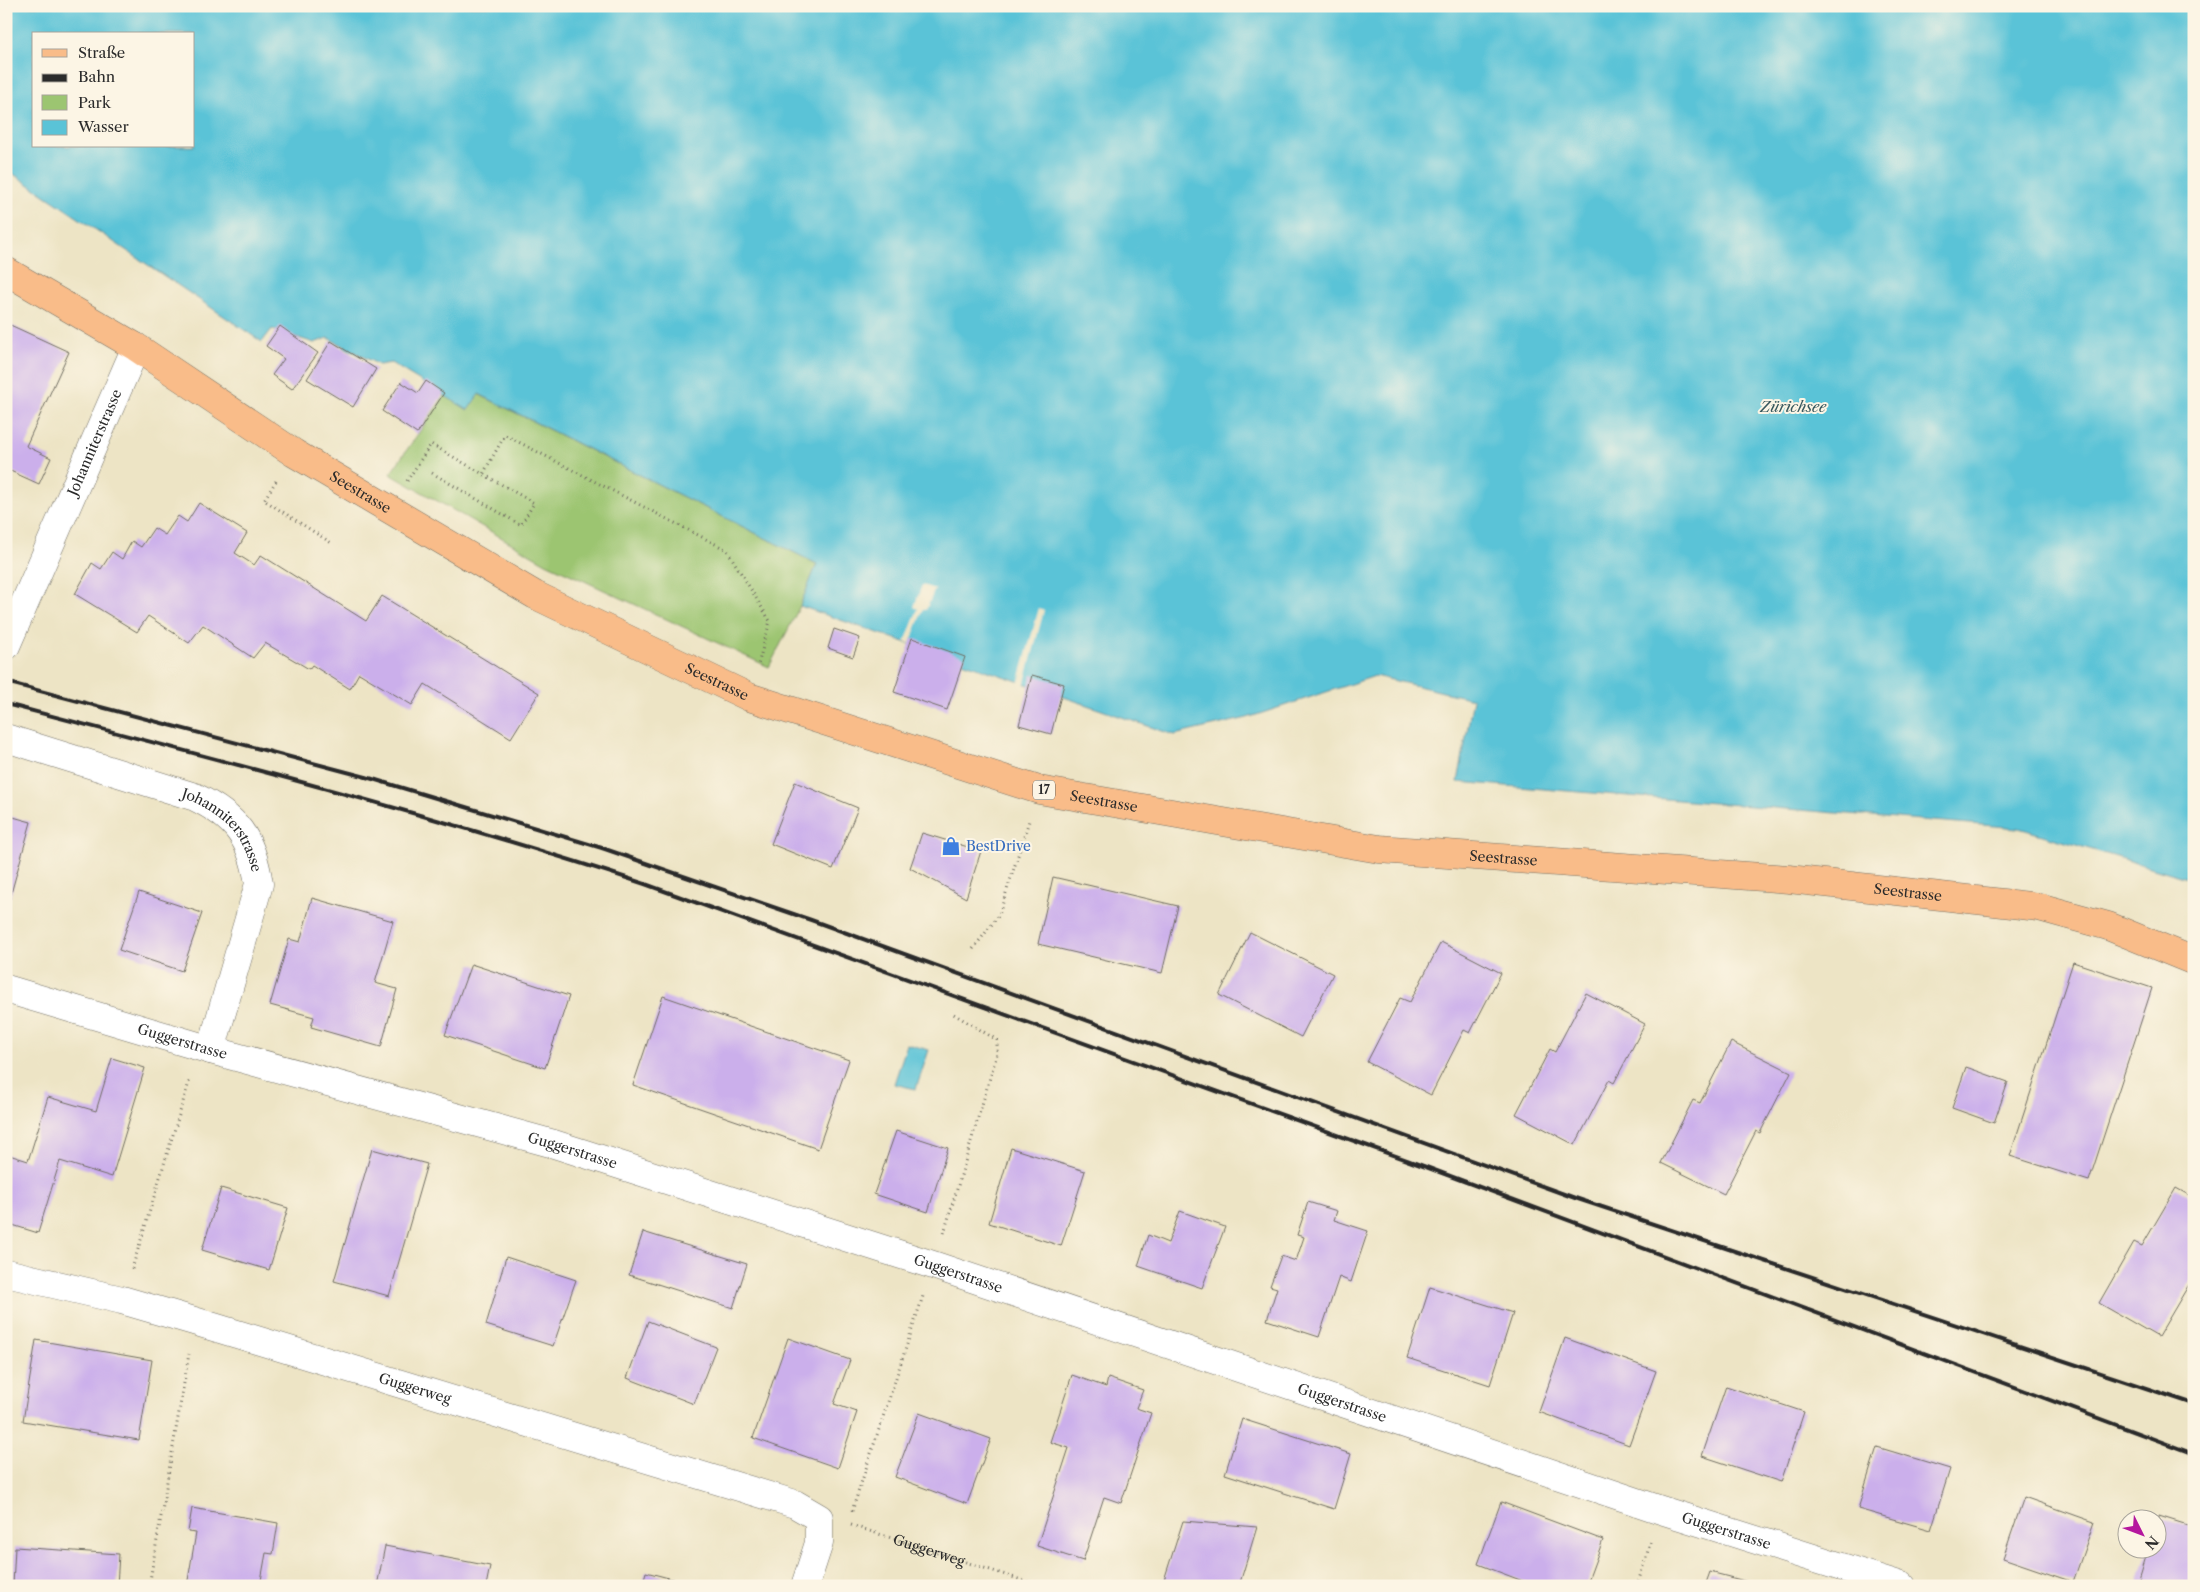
<svg xmlns="http://www.w3.org/2000/svg" width="2200" height="1592" font-family="'Libre Caslon Text',serif">
  <rect width="100%" height="100%" fill="#fcf5e5"/>
  <filter id="ink" filterUnits="userSpaceOnUse"><feTurbulence type="fractalNoise" baseFrequency=".02" numOctaves="2"/><feDisplacementMap in="SourceGraphic" scale="10" xChannelSelector="R" yChannelSelector="G"/><feConvolveMatrix kernelMatrix="1 2 1 2 8 2 1 2 1" color-interpolation-filters="sRGB"/></filter>
  <filter id="wash" filterUnits="userSpaceOnUse"><feTurbulence type="fractalNoise" baseFrequency=".0096" numOctaves="4" result="noise"/><feDisplacementMap in="SourceGraphic" scale="20" xChannelSelector="R" yChannelSelector="G"/><feGaussianBlur stdDeviation="1.12" result="paint"/><feColorMatrix in="noise" values="0 0 0 0 0 0 0 0 0 0 0 0 0 0 0 0 0 1.4 0 .05"/><feComposite in="paint" operator="in"/></filter>
  <g filter="url(#wash)">
    <rect width="100%" height="100%" fill="#ede4c5"/>
    <!-- green -->
    <path fill="#9cc571" stroke="#64784e" d="M478 394 817 564 800 606 769 667 546 563 390 474 445 395 468 410Z"/>
    <!-- water -->
    <path fill="#5ac3d7" stroke="#427781" fill-rule="evenodd" d="M6 6H2194V880L2019 828 1458 782 1473 699 1375 676 1247 718 1174 735 800 606 817 564 479 394 468 410 391 363 379 365 328 338 314 343 272 329 262 342 6 169ZM34 34H194V146H34Z
      M907 1044 929 1050 916 1089 894 1084Z"/>
    <!-- pier -->
    <path fill="#ede4c5" d="M922 585 935 589 926 610 923 609 910 644 905 642 918 609 914 607Z
      M1039 608 1044 610 1024 686 1018 684Z"/>
    <g id="blocks">
      <!-- building -->
      <path fill="#cbafeb" d="M6 323 69 352 26 446 51 458 39 484 6 469Z
        M280 326 318 353 292 389 272 375 284 359 266 346Z
        M331 341 376 369 353 407 307 379Z
        M426 381 444 393 417 434 382 411 401 382 418 393Z
        M199 503 247 533 235 553 254 565 261 555 366 621 382 596 539 693 511 738 425 684 412 705 359 673 350 689 312 665 309 669 265 643 253 658 203 625 189 643 148 616 137 632 75 594 92 563 101 569 112 552 122 559 132 541 141 547 154 528 165 535 178 516 187 522Z
        M834 629 860 638 853 657 828 648Z
        M912 638 965 657 947 710 894 692Z
        M1032 675 1064 684 1051 734 1019 725Z
        M795 782 858 808 833 869 771 844Z
        M6 815 31 822 7 908 6 907Z
        M922 833 981 851 966 898 910 868Z
        M1053 877 1178 906 1162 973 1038 944Z
        M139 892 202 913 182 971 119 950Z
        M312 898 393 921 375 983 397 989 381 1047 311 1027 314 1017 270 1005 289 939 300 942Z
        M1250 932 1333 974 1301 1037 1219 995Z
        M1441 942 1501 973 1470 1033 1464 1030 1431 1095 1367 1062 1400 998 1410 1002Z
        M2073 962 2152 988 2089 1181 2010 1156Z
        M471 964 569 996 545 1068 445 1035Z
        M1586 993 1645 1024 1614 1083 1609 1080 1575 1145 1516 1114 1550 1049 1555 1052Z
        M663 996 849 1060 818 1149 633 1085Z
        M1731 1042 1791 1072 1760 1133 1756 1131 1724 1194 1661 1163 1693 1100 1700 1103Z
        M112 1058 145 1068 112 1177 60 1161 38 1233 6 1223V1154L28 1161 48 1097 96 1111Z
        M1966 1067 2008 1082 1994 1123 1952 1108Z
        M896 1131 948 1148 928 1212 874 1194Z
        M1011 1148 1085 1171 1061 1246 989 1223Z
        M372 1149 427 1164 389 1296 334 1281Z
        M221 1188 288 1208 269 1270 202 1250Z
        M2176 1188 2194 1198V1276L2158 1337 2099 1303 2134 1242 2142 1246Z
        M1308 1202 1337 1211 1334 1220 1368 1231 1351 1282 1339 1277 1319 1337 1267 1320 1277 1288 1270 1286 1281 1256 1296 1261 1304 1237 1297 1235Z
        M1180 1211 1225 1227 1202 1288 1138 1266 1148 1235 1168 1243Z
        M643 1232 747 1264 733 1308 629 1275Z
        M506 1257 576 1280 553 1346 486 1325Z
        M1430 1287 1513 1313 1490 1385 1407 1358Z
        M648 1321 716 1347 694 1404 627 1378Z
        M788 1338 850 1360 834 1404 857 1412 838 1468 753 1438Z
        M1565 1338 1656 1371 1629 1445 1539 1412Z
        M36 1340 152 1360 139 1440 23 1421Z
        M1072 1375 1106 1387 1108 1378 1143 1390 1136 1408 1151 1413 1121 1503 1104 1497 1083 1561 1037 1546 1069 1448 1050 1442Z
        M1726 1386 1804 1412 1781 1482 1702 1456Z
        M919 1413 991 1439 967 1504 895 1477Z
        M1242 1419 1351 1454 1334 1509 1225 1474Z
        M1877 1447 1950 1469 1931 1530 1858 1509Z
        M2024 1497 2094 1522 2073 1582 2003 1558Z
        M1501 1502 1603 1540 1586 1586H1536L1478 1564Z
        M192 1508 278 1523 273 1554 266 1553 260 1586H187L196 1533 188 1532Z
        M2159 1516 2194 1527V1586H2137L2148 1550H2158Z
        M1183 1521 1257 1527 1239 1586H1183L1164 1580Z
        M385 1546 490 1566 486 1586H377Z
        M15 1547 119 1554 117 1586H13Z
        M646 1572 695 1585V1586H642Z
        M1710 1572 1760 1585V1586H1705Z"/>
    </g>
  </g>
  <g filter="url(#ink)">
    <use href="#blocks" fill-opacity="0" stroke="#6f6c61" stroke-width="1"/>
    <g fill="none" stroke-linecap="round" stroke-linejoin="round">
      <!-- street casing -->
      <g stroke="#6f6c61" stroke-width="29">
        <g id="street">
          <path id="s2" d="M6 646 136 347"/>
          <path id="s3" d="M6 738 195 797C236 817 252 838 259 884L211 1050"/>
          <path id="s4" d="M6 989 211 1050 554 1144 933 1265 1661 1510 1902 1586"/>
          <path id="s5" d="M6 1273 122 1300 194 1321 795 1504 819 1518V1543L805 1586"/>
        </g>
      </g>
      <!-- primary casing -->
      <g stroke="#6f6c61" stroke-width="29">
        <g id="primary">
          <path id="s6" d="M6 271 136 347 294 453 535 595 749 697 1039 790 1379 849 1789 879 2039 907 2108 926 2194 961"/>
        </g>
      </g>
      <!-- path -->
      <g stroke="#6f6c61" stroke-width="3" stroke-dasharray="1 4" stroke-linecap="butt">
        <path d="M432 473 521 525 534 503 483 474"/>
        <path d="M276 481 264 500 333 544"/>
        <path d="M407 481 431 444 483 474 505 435 727 550 770 621 758 665"/>
        <path d="M973 949 999 915 1029 821"/>
        <path d="M944 1233 997 1054V1040L952 1013"/>
        <path d="M132 1269 190 1079"/>
        <path d="M852 1511 923 1296"/>
        <path id="s1" d="M851 1525 1040 1586"/>
        <path d="M149 1586 189 1354"/>
        <path d="M1637 1586 1651 1541"/>
      </g>
      <!-- street -->
      <use href="#street" stroke="#fff" stroke-width="28"/>
      <!-- primary -->
      <use href="#primary" stroke="#f9bc89" stroke-width="28"/>
      <!-- rail -->
      <path stroke="#2b2b2b" stroke-width="4" d="M6 682 366 777 602 848 811 920 1575 1198 2194 1404
        M6 704C221 760 435 815 645 884L1426 1167 2194 1454"/>
    </g>
  </g>
  <!-- icons -->
  <defs>
    <g id="shop-bare" transform="scale(1.5)"><path d="M-5-2.5h2.3a2.7 3.5 0 0 1 5.4 0H5L5.5 6h-11ZM-1.5-2.5h3a1.5 2.3 0 0 0-3 0Z" fill="#3f7fe0" stroke="#fcf5e5" stroke-width="2.5" paint-order="stroke"/></g>
  </defs>
  <g fill-rule="evenodd">
    <use href="#shop-bare" x="951" y="846"/>
  </g>
  <g text-anchor="middle" stroke-width="4" stroke-linejoin="round" paint-order="stroke">
    <!-- shield labels -->
    <rect fill="#fcf5e5" stroke="#6a6863" stroke-width="1" x="1033" y="780.5" width="22" height="19" rx="4"/>
    <g font-size="12" font-weight="bold" fill="#2b2b2b">
      <text x="1044" y="794">17</text>
    </g>
    <!-- street labels -->
    <g font-size="14" fill="#2b2b2b" stroke="#fcf5e5">
      <text dy="5" stroke="none"><textPath href="#s2" startOffset="222">Johanniterstrasse</textPath></text>
      <text dy="5" stroke="none"><textPath href="#s6" startOffset="418">Seestrasse</textPath></text>
      <text dy="5" stroke="none"><textPath href="#s6" startOffset="822">Seestrasse</textPath></text>
      <text dy="5" stroke="none"><textPath href="#s6" startOffset="1228">Seestrasse</textPath></text>
      <text dy="5" stroke="none"><textPath href="#s3" startOffset="242">Johanniterstrasse</textPath></text>
      <text dy="5" stroke="none"><textPath href="#s6" startOffset="1632">Seestrasse</textPath></text>
      <text dy="5" stroke="none"><textPath href="#s6" startOffset="2038">Seestrasse</textPath></text>
      <text dy="5" stroke="none"><textPath href="#s4" startOffset="184">Guggerstrasse</textPath></text>
      <text dy="5" stroke="none"><textPath href="#s4" startOffset="589">Guggerstrasse</textPath></text>
      <text dy="5" stroke="none"><textPath href="#s4" startOffset="994">Guggerstrasse</textPath></text>
      <text dy="5" stroke="none"><textPath href="#s5" startOffset="425">Guggerweg</textPath></text>
      <text dy="5" stroke="none"><textPath href="#s4" startOffset="1399">Guggerstrasse</textPath></text>
      <text dy="5" stroke="none"><textPath href="#s4" startOffset="1804">Guggerstrasse</textPath></text>
      <text dy="5" stroke="none"><textPath href="#s1" startOffset="82">Guggerweg</textPath></text>
    </g>
    <!-- shop labels -->
    <g font-size="14" fill="#366cbe" stroke="#fcf5e5" text-anchor="start">
      <text x="966" y="851">BestDrive</text>
    </g>
    <!-- water labels -->
    <g font-size="15" font-style="italic" fill="#39595f" stroke="#fcf5e5">
      <text x="1793" y="412">Zürichsee</text>
    </g>
  </g>
  <!-- margin -->
  <rect width="2200" height="1592" fill="none" stroke="#fcf5e5" stroke-width="25"/>
  <!-- legend -->
  <rect x="32" y="32" width="162" height="115" fill="#fcf5e5" stroke="#a8a49b"/>
  <rect x="42" y="49" width="25" height="8" fill="#f9bc89" stroke="#a8a49b"/>
  <text x="78" y="58" font-size="15" fill="#2b2b2b">Straße</text>
  <rect x="42" y="74" width="25" height="8" fill="#2b2b2b" stroke="#a8a49b"/>
  <text x="78" y="82" font-size="15" fill="#2b2b2b">Bahn</text>
  <rect x="42" y="95" width="25" height="15" fill="#9cc571" stroke="#a8a49b"/>
  <text x="78" y="108" font-size="15" fill="#2b2b2b">Park</text>
  <rect x="42" y="120" width="25" height="15" fill="#5ac3d7" stroke="#a8a49b"/>
  <text x="78" y="132" font-size="15" fill="#2b2b2b">Wasser</text>
  <!-- north arrow -->
  <g transform="translate(2142 1534) rotate(132)"><circle r="24" fill="#fcf5e5" stroke="#a8a49b"/>
  <path d="M0-4L9 19L0 12L-9 19Z" fill="#b5179e"/>
  <text y="-8" font-size="14" font-weight="bold" text-anchor="middle" fill="#2b2b2b">N</text>
  </g>
</svg>
